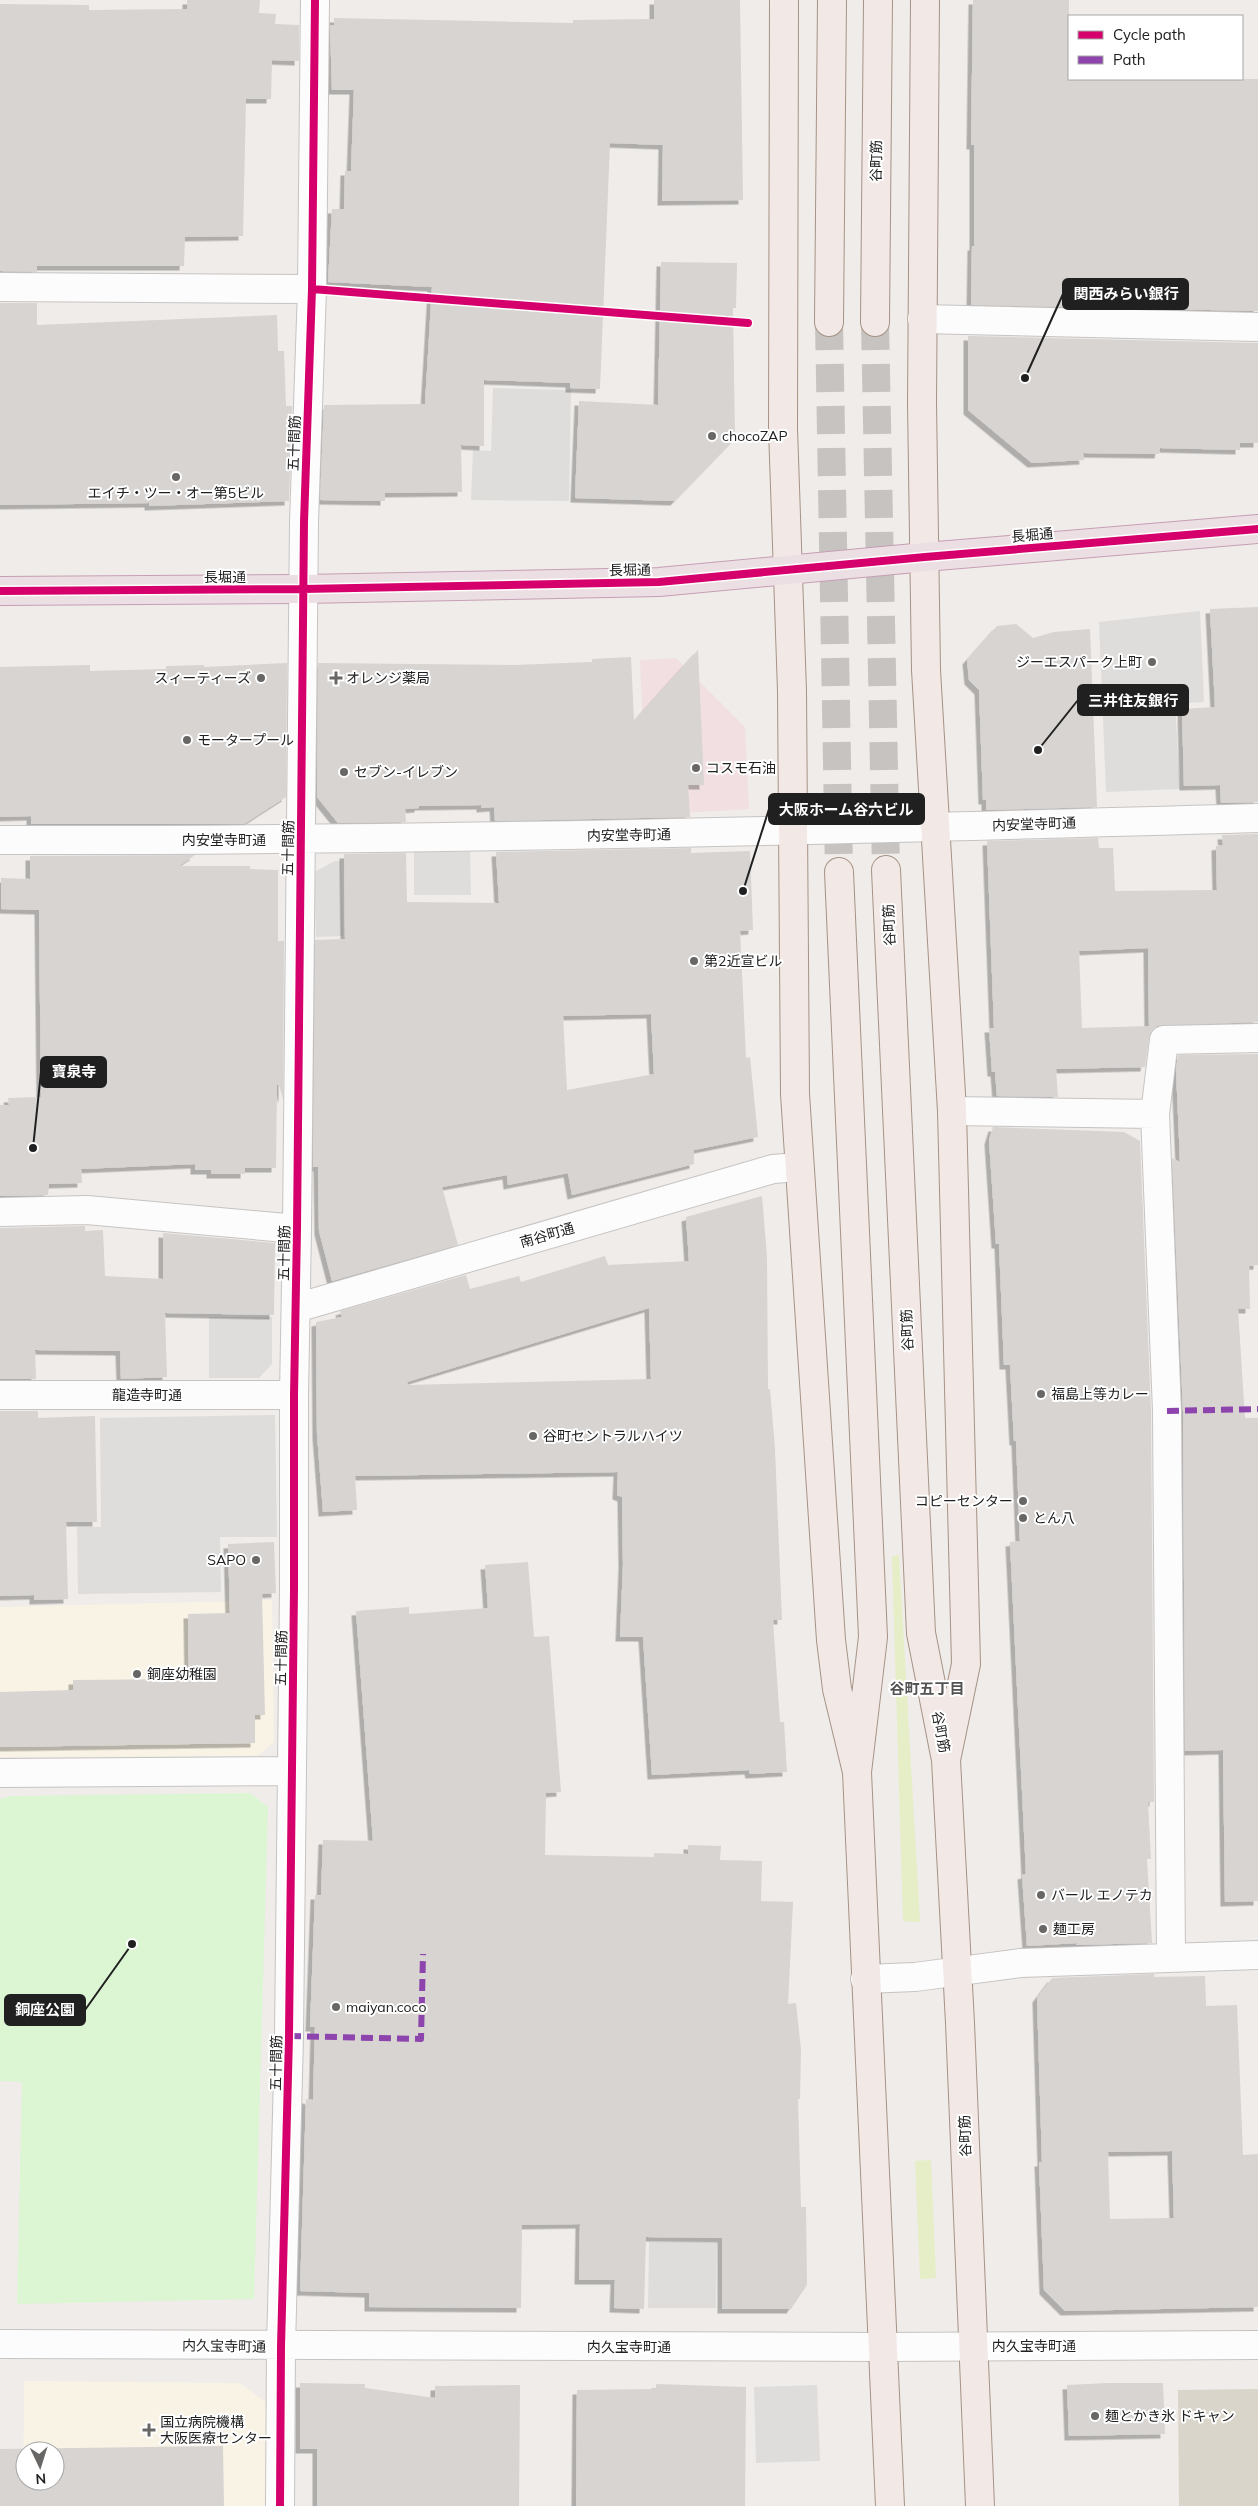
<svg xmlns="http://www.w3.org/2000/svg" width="1258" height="2506" font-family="Mulish,'Noto Sans JP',sans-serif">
  <defs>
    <filter id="shadow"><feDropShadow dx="-4.5" dy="4.5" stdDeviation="0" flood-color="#0004"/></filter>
  </defs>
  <rect width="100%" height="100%" fill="#efece9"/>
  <!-- commercial -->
  <path fill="#f1dfe1" d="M676 658 745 727 749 809 647 815 640 660Z"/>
  <!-- education -->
  <path fill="#f8f3e5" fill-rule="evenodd" d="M272 1600 274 1742 258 1756 0 1757V1607Z
    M24 2381 240 2383 275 2409 274 2506H23ZM25 2451H55V2481H25Z"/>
  <!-- construction -->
  <path fill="#d9d5ca" d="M1258 2389V2506H1179L1178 2390Z"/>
  <!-- grass -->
  <path fill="#e5eec6" d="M899 1555 920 1922 903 1921 892 1556Z
    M931 2160 936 2278 920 2279 915 2161Z"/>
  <!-- park -->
  <path fill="#dcf5d3" d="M250 1793 268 1807 254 2299 17 2304 22 2082 0 2081V1799L12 1796Z"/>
  <!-- parking -->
  <path fill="#dfdddc" d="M493 388 571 390 569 501 471 500 473 450 491 451Z
    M1200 611 1204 702 1175 704 1180 789 1106 792 1099 622Z
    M414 852H470L471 895H414Z
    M335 861H341L343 936 316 937 314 872Z
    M209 1317H272V1364L259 1378H209Z
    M275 1415 277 1537H220L221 1592 78 1594 77 1527H101L100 1418Z
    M649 2242 717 2243 716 2308H648Z
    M817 2385 820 2461 756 2463 754 2387Z"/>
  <!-- building -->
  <path fill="#d7d4d2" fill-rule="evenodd" filter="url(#shadow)" d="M187 0H260L259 13 276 14 275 24 299 25V61L272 60 271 99H246L243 236 185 237 184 266H37V272L0 271V4L89 5V10L187 9Z
    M654 0H740L743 200 662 201 663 145 610 143 600 389 570 388V383L484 380V446L461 445 462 492 385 493V501L320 500 324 405 425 404 432 287 328 282 332 209H344L345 171H351L354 90H332L330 25H334V18L573 23V20L654 19Z
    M973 0H1069V79H1258V311L971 305 972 246H974V145H971Z
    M661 262 737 263 736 308H733L735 439 675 501 575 498 579 401 658 405Z
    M0 303H37V325L277 315 278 351H284L286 406H292L289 501 149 506V503L0 505Z
    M968 336 1258 343V443H1240V450L1160 448 1159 454 1083 453 1084 460 1032 463 968 410Z
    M1258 607V802L1221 803 1220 785 1184 786 1182 709 1215 707 1210 609Z
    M1016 624 1033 638 1054 632 1090 629 1097 807 986 810V800H983L979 690 969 680 967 660 997 626Z
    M698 650 704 785H688L690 817 495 821 494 807 481 808V805L419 806V808L405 809 406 822 338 823 317 797 318 663 514 665 592 662V659L631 657 634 721Z
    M287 663 286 797 244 824H31V816L0 817V667L90 665V671L166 669V666L204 665V667Z
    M1258 834V1022L1157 1026 1149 1038 1145 1067 1056 1069 1058 1097 997 1096 995 1072H992L989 1028H994L987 841 1098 838 1099 848H1113L1115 891 1217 890 1216 846 1223 845 1222 835ZM1148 948 1149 1026 1082 1028 1079 951Z
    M691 848V853L750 851 753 930 740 931 746 1058 750 1057 758 1137 694 1150V1164L572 1195 568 1173 508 1185 507 1175 442 1187 458 1245 332 1281 319 1231 318 1167H313L315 940 345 939 344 854 406 853 407 902 499 903 496 852ZM651 1014 654 1074 567 1090 563 1016Z
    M195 855 179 866H250V869L278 870V941H284L283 1099 279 1085H277L276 1168H245V1174H211V1170H195V1164L81 1169 82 1183 49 1184 48 1195 0 1196V1105H9L8 1098 41 1097 39 910 1 909V878L30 879V856Z
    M1258 1054V1265L1249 1266 1250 1309H1238L1245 1418H1258V1901L1225 1902 1223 1750 1185 1751 1183 1411 1172 1158 1180 1162 1176 1069 1178 1055Z
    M993 1127 1124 1132 1140 1141 1151 1411 1154 1802H1148L1151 1859H1147L1152 1943 1076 1945 1078 1943 1027 1946 1022 1875 1026 1874 1010 1542 1020 1541 1016 1441H1014L1010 1365H1004L999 1244H996L989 1140Z
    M762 1196 767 1257 768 1389H770L775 1449 782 1620H773L780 1722H784L787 1772 750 1774 749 1770 652 1775 643 1637H620L623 1564 622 1497 617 1495 618 1472 355 1476 357 1510 323 1512 317 1434 316 1322 342 1317 340 1311 466 1275 470 1289 519 1276 521 1282 605 1256 608 1265 689 1261 686 1217ZM649 1308 651 1379 408 1385 407 1382Z
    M85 1226V1231L103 1230 105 1276 163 1279V1233L275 1243 274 1315 165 1313 167 1377 121 1379 120 1351 35 1350 36 1379H0V1228Z
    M0 1411H38V1418L95 1416 97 1522H66L68 1599 34 1600V1595L0 1596Z
    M274 1542 276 1593 262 1594 265 1715H255V1743L0 1747V1692L73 1690V1680L189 1679 188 1614 230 1613 228 1544Z
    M528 1562 534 1637 549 1636 561 1792 546 1793 545 1855 654 1857V1853L688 1854V1845L721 1846 720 1860 762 1861 761 1901 793 1902 788 2004 796 2003 801 2049 800 2099H798L801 2207H806L807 2285 791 2309H722V2238L646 2237 644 2309 614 2308 615 2280H579L580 2224 522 2225 521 2308 369 2307V2293L300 2291 306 2099 313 2100 315 2027H310L315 1895H321L323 1840 373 1841 356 1611 409 1607V1614L488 1608 485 1565Z
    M1154 1974V1977L1205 1976 1206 2006 1237 2005 1243 2155 1258 2154V2307L1065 2311 1044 2290 1039 2162H1042L1037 1998 1052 1978ZM1172 2151 1174 2218 1110 2219 1108 2152Z
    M300 2383 365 2384V2388L435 2398V2386L520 2385 519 2506H317V2449H300Z
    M1108 2383H1163L1165 2434 1069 2436 1067 2385Z
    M656 2384 746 2387 745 2506H576L577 2390 656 2389Z
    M223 2446 224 2506H0V2449ZM25 2451H55V2481H25Z"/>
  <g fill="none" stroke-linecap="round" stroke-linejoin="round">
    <!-- major-tunnel -->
    <path stroke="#c6c3c1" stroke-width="28" stroke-dasharray="28 14" stroke-linecap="butt" d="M829 322 839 872
      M875 322 886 870"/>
    <!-- minor casing -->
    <g stroke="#c6c4c3" stroke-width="30">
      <path id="minor" d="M0 287 312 289
        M922 319 1258 327
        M0 840C420 841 839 830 1258 818
        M952 1111 1155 1114 1167 1411 1171 1957
        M1155 1114 1164 1040 1258 1038
        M0 1212 87 1210 297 1229
        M296 1308 773 1169 799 1167
        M0 1395H294
        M0 1773 292 1771
        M865 1979 915 1977 1020 1963 1258 1955
        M0 2344 883 2347 1258 2345
        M280 2506 281 2347 289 2036 294 1589V1395L297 1229 304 522 312 289 315 0"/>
    </g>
    <!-- major casing -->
    <g stroke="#a69385" stroke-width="30">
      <path id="major" d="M784 0 783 429 792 691 795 1094 831 1640 837 1689 857 1772
        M925 0 922 403 926 670 952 1111 966 1664 946 1760
        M829 322 832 0
        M875 322 878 0
        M886 870 921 1633 946 1760 960 2023 980 2506
        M839 872 873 1637 857 1772 890 2506"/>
    </g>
    <!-- highway casing -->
    <g stroke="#c69eb4" stroke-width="30">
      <path id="highway" d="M0 591 303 589 659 582 925 557 1258 529"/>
    </g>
    <!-- minor -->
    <use href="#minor" stroke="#fdfcfc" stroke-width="28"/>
    <!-- major -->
    <use href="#major" stroke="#f2e9e6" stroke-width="28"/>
    <!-- highway -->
    <use href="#highway" stroke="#ecdfe4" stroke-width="28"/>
    <!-- quiet -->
    <path stroke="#8e44ad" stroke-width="6" stroke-dasharray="12 6" stroke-linecap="butt" d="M1167 1411 1258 1409
      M289 2036 421 2039 423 1954"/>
    <!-- cycleway casing -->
    <g stroke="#fff" stroke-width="11">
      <path id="cycleway" d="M312 289 748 323
        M0 591 303 589 659 582 925 557 1258 529
        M280 2506 281 2347 289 2036 294 1589V1395L297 1229 304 522 312 289 315 0"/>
    </g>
    <!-- cycleway -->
    <use href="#cycleway" stroke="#d6006c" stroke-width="8"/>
  </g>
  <!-- markers -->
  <g fill="#686766" stroke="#fff" stroke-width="2">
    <circle cx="712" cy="436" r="5"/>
    <circle cx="176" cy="477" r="5"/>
    <circle cx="1152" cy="662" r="5"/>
    <circle cx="261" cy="678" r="5"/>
    <path d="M333.5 670.5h5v5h5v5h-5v5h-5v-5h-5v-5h5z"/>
    <circle cx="187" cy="740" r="5"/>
    <circle cx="696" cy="768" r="5"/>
    <circle cx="344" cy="772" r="5"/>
    <circle cx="694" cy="961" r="5"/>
    <circle cx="1041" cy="1394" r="5"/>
    <circle cx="533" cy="1436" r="5"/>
    <circle cx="1023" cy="1501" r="5"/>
    <circle cx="1023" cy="1518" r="5"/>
    <circle cx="256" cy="1560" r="5"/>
    <circle cx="137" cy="1674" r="5"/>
    <circle cx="1041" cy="1895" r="5"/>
    <circle cx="1043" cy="1929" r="5"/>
    <circle cx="336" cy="2007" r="5"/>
    <circle cx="1095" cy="2416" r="5"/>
    <path d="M146.5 2422.5h5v5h5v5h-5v5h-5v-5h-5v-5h5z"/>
  </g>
  <g text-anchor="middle" stroke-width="4" stroke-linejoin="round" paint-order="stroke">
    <!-- street labels -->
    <g font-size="14" fill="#202020" stroke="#fff">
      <text transform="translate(876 161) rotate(-89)" y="5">谷町筋</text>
      <text transform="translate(294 443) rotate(-88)" y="5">五十間筋</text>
      <text transform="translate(1032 535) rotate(-5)" y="5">長堀通</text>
      <text transform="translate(630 570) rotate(-1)" y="5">長堀通</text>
      <text x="225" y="582">長堀通</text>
      <text transform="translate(1034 824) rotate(-2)" y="5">内安堂寺町通</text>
      <text transform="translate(629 835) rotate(-1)" y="5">内安堂寺町通</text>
      <text x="224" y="845">内安堂寺町通</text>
      <text transform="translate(288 848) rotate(-89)" y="5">五十間筋</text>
      <text transform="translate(889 925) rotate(-93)" y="5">谷町筋</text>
      <text transform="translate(547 1235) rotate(-16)" y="5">南谷町通</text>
      <text transform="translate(284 1253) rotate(-89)" y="5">五十間筋</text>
      <text transform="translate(907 1330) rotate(-93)" y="5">谷町筋</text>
      <text x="147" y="1400">龍造寺町通</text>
      <text transform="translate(281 1658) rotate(-89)" y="5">五十間筋</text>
      <text transform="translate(941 1732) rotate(79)" y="5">谷町筋</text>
      <text transform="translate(276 2063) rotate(-89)" y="5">五十間筋</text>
      <text transform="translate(965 2136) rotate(-92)" y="5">谷町筋</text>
      <text transform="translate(224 2346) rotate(1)" y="5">内久宝寺町通</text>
      <text x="1034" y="2351">内久宝寺町通</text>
      <text x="629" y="2352">内久宝寺町通</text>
    </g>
    <!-- poi labels -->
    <g font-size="14" fill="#202020" stroke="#fff" text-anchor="start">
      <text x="722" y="441">chocoZAP</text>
      <text x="176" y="498" text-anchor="middle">エイチ・ツー・オー第5ビル</text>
      <text x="1142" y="667" text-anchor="end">ジーエスパーク上町</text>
      <text x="251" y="683" text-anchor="end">スィーティーズ</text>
      <text x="346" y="683">オレンジ薬局</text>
      <text x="197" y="745">モータープール</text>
      <text x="706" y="773">コスモ石油</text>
      <text x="354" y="777">セブン-イレブン</text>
      <text x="704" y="966">第2近宣ビル</text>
      <text x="1051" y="1399">福島上等カレー</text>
      <text x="543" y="1441">谷町セントラルハイツ</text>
      <text x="1013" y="1506" text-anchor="end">コピーセンター</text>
      <text x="1033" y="1523">とん八</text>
      <text x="246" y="1565" text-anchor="end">SAPO</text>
      <text x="147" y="1679">銅座幼稚園</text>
      <text x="1051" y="1900">バール エノテカ</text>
      <text x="1053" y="1934">麺工房</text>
      <text x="346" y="2012">maiyan.coco</text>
      <text x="1105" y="2421">麺とかき氷 ドキャン</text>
      <text x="160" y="2427">国立病院機構<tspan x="160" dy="16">大阪医療センター</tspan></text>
    </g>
    <!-- neighbourhood labels -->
    <g font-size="15" font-weight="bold" fill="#535353" stroke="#fff">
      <text x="927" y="1694">谷町五丁目</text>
    </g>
  </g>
  <!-- callouts -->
  <path fill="none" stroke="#202020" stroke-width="2" d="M1025 378L1063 294M1038 750L1078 700M743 891L769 809M33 1148L41 1072M132 1944L85 2010"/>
  <g fill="#202020" stroke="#fff" stroke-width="2">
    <circle cx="1025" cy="378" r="5"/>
    <circle cx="1038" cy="750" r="5"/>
    <circle cx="743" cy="891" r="5"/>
    <circle cx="33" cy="1148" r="5"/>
    <circle cx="132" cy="1944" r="5"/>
  </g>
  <g fill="#202020" stroke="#202020" stroke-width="2">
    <rect x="1063" y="279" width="125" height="30" rx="5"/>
    <rect x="1078" y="685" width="110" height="30" rx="5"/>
    <rect x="769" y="794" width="155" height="30" rx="5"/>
    <rect x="41" y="1057" width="65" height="30" rx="5"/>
    <rect x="5" y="1995" width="80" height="30" rx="5"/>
  </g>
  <g font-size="15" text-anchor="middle" font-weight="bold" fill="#fff">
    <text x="1126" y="299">関西みらい銀行</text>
    <text x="1133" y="706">三井住友銀行</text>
    <text x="846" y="815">大阪ホーム谷六ビル</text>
    <text x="74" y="1077">寶泉寺</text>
    <text x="45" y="2015">銅座公園</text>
  </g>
  <!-- legend -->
  <rect x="1068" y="15" width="175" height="65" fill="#ffffff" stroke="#a6a6a6"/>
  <rect x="1078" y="31" width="25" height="8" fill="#d6006c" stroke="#a6a6a6"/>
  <text x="1113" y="40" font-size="15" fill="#202020">Cycle path</text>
  <rect x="1078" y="56" width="25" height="8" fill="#8e44ad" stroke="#a6a6a6"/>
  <text x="1113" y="65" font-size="15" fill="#202020">Path</text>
  <!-- north arrow -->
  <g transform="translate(40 2466) rotate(176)"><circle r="24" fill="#ffffff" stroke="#a6a6a6"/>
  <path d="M0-4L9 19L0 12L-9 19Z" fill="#686766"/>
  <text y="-8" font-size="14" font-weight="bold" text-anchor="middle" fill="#202020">N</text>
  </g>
</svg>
